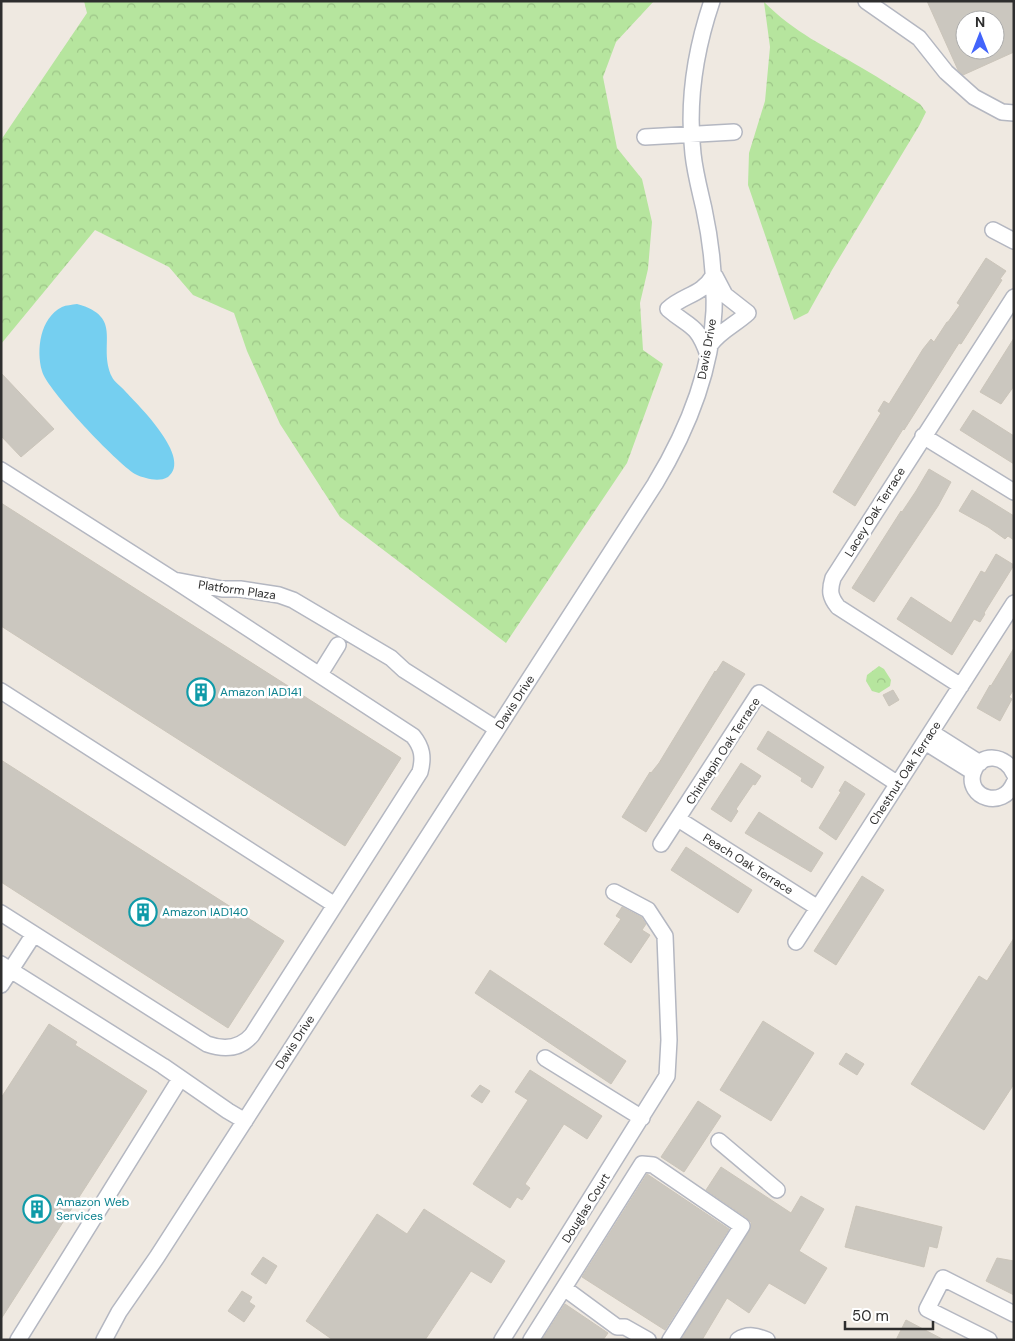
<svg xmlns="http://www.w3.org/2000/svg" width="1015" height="1341" font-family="'DM Sans',sans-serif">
  <defs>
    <pattern id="forest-crowns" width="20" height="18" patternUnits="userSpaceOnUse" patternTransform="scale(1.25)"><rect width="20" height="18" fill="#b6e59e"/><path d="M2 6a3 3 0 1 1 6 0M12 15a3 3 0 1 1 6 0" fill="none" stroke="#9dc588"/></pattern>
  </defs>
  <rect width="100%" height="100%" fill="#efe9e1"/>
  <!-- forest -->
  <path fill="url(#forest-crowns)" d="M84 1H654L616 42 603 77 617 148 642 179 652 222 648 269 640 303 643 350 663 364 627 463 506 643 340 517 280 424 247 351 234 313 193 295 169 267 95 230 1 344V140L87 13Z
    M764 2C795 33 825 46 862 68 881 79 901 92 920 104L926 112 919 126 832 270 808 313 794 320 748 185 749 153 765 101 770 47Z
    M879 666 884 669 891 680 890 686 879 693 872 691 866 681 867 675Z"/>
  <!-- water -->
  <path fill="#75cff0" d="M77 304C125 317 97 345 112 377 114 382 121 386 125 391 138 405 193 458 168 477 161 481 153 480 146 478 143 477 138 476 135 474 117 463 47 390 42 371 36 350 40 318 62 307 66 305 72 305 77 304Z"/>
  <!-- building -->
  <path fill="#cbc7bf" stroke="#cbc5ba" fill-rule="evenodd" d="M927 1H1014V52L963 75 958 70ZM965 20H995V50H965Z
    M986 258 1006 271 1000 279 1002 280 961 344 959 343 904 430 903 429 855 506 833 492 881 413 878 411 884 401 889 404 923 349 931 339 934 342 947 322H948L960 305 957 303Z
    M1014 338V386L1001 404 980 392Z
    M1 373 54 429 21 457 1 436Z
    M973 410 1014 436V464L960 430Z
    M929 469 951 482 938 506 874 602 852 588 901 511 902 512 916 491Z
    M972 490 1014 516V540L1008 536 1005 539 988 527 959 511Z
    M1 503 401 758 345 846 1 626Z
    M996 554 1014 565 984 613 985 614 980 622 974 619 952 655 897 619 911 597 951 623 981 571 985 573Z
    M1014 648V689L1009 697 1012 699 1000 721 977 708 990 685 991 686Z
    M723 661 745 674 646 832 622 817 650 772 651 773 659 763 715 671 716 672Z
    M893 690 899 700 889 706 883 695Z
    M768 731 824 767 812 788 801 781 802 778 757 749Z
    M1 760 284 941 228 1028 1 882Z
    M741 763 761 776 755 785 753 784 736 809 738 811 731 822 711 809Z
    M845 781 865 794 836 840 819 828 841 792 839 791Z
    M759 812 823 853 811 872 745 833Z
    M686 847 752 890 738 913 671 870Z
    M862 876 884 890 836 965 814 951Z
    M622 907 641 917 646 924 642 930 650 935 631 963 604 944 621 919 616 916Z
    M1014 938V1084L984 1130 911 1084 979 976 987 981Z
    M490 970 626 1061 611 1084 475 993Z
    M763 1021 814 1053 771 1121 720 1090Z
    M49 1024 77 1042 75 1045 147 1091 1 1319V1098Z
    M846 1053 864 1064 857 1075 839 1064Z
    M530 1070 602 1116 587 1139 564 1124 525 1184 530 1188 522 1200 517 1197 510 1208 473 1184 528 1100 515 1092Z
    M480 1085 490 1091 482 1103 471 1096Z
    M698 1101 721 1116 684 1172 661 1157Z
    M721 1167 791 1213 801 1196 824 1209 799 1251 827 1268 805 1304 769 1283 749 1313 727 1298 702 1340H681L751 1227V1222L747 1218 706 1190Z
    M647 1174 729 1229 665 1330 582 1277Z
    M856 1206 942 1227 937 1248 929 1246 924 1267 845 1247Z
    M424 1209 505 1261 491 1283 471 1271 425 1340H333L306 1321 377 1214 407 1234Z
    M263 1257 277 1266 266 1284 251 1274Z
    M997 1258 1014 1261V1295L986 1281Z
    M242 1291 252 1297 249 1302 255 1306 244 1322 228 1311Z
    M565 1304 608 1333 603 1340H542Z
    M906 1320 944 1340H896Z"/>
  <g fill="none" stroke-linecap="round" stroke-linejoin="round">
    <!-- minor casing -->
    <g stroke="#b4b7c1" stroke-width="18">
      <path id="minor" d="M866 1 919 38 946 72 974 97 1002 112 1014 113
        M645 137 734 132
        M993 230 1014 241
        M710 345C721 330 735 325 748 313L725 295 715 276
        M708 355C697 323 690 328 668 309 683 295 702 295 713 276
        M923 436 1014 492
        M1 470 174 580 222 589H240L279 595 293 600 391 658 404 670 497 729
        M320 674 338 645
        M961 686 838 607C830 597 829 591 833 578L1014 297
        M1 691 335 905
        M931 732 980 763
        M925 742 973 772
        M1014 774C1007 755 980 751 973 773 966 798 1003 810 1014 783
        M678 819 818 908
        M661 844 759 693 898 784
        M1 913 207 1044C224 1050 240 1049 252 1035L420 772C424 757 422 747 413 736L174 580
        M796 942 1014 603
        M1 964 163 1066 228 1111 245 1121
        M1 985 34 934
        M545 1058 642 1118
        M719 1141 777 1190
        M564 1288 617 1327H625L648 1340
        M18 1340 180 1079
        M104 1340 119 1312 157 1257 655 484C687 431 711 374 714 311 715 277 711 242 704 209 700 191 695 173 693 154 687 101 695 51 712 1
        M502 1340 667 1076 669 1040 665 936 648 910 614 892
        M531 1340 642 1164 653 1165 742 1226 670 1340
        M738 1340C748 1333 757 1336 767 1340
        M989 1340 927 1309 943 1278 1014 1314"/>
    </g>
    <!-- minor -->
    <use href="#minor" stroke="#fff" stroke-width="15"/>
  </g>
  <!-- icons -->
  <defs>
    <g id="building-ring" transform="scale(1.4375)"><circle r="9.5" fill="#fff" stroke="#0f9aa8" stroke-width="1.5"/><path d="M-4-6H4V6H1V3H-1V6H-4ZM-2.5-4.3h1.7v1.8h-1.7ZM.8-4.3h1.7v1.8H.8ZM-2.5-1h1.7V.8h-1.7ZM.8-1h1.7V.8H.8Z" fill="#0f9aa8"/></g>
  </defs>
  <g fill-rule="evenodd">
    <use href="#building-ring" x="201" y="692"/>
    <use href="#building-ring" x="143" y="912"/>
    <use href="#building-ring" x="37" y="1209"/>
  </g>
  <g text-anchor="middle" stroke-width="5" stroke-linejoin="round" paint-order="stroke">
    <!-- street labels -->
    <g font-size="12" fill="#2e2e2e" stroke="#fff">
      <text transform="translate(707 349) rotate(-80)" y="4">Davis Drive</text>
      <text transform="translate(875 512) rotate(-58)" y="4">Lacey Oak Terrace</text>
      <text transform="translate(237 590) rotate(8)" y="4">Platform Plaza</text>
      <text transform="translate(515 702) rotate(-57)" y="4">Davis Drive</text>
      <text transform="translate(723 751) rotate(-57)" y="4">Chinkapin Oak Terrace</text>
      <text transform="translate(905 773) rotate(-57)" y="4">Chestnut Oak Terrace</text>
      <text transform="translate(748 864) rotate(32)" y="4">Peach Oak Terrace</text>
      <text transform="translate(295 1042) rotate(-57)" y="4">Davis Drive</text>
      <text transform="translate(586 1208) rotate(-58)" y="4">Douglas Court</text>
    </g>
    <!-- culture labels -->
    <g font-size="12" fill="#0d838f" stroke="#fff" text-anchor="start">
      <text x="220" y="696">Amazon IAD141</text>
      <text x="162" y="916">Amazon IAD140</text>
      <text x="56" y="1206">Amazon Web<tspan x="56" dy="14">Services</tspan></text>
    </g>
  </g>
  <!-- border -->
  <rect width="1015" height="1341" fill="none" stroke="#2e2e2e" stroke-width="5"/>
  <!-- north arrow -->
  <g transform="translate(980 35)"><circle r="24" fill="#ffffff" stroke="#ababab"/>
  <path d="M0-4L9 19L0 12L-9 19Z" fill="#4264fb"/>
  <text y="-8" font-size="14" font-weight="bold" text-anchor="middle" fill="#2e2e2e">N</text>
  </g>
  <!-- scale -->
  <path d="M845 1321v8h88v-8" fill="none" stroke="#2e2e2e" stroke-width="2.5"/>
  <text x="852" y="1321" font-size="15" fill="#2e2e2e" stroke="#ffffff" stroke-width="4" paint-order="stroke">50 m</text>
</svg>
